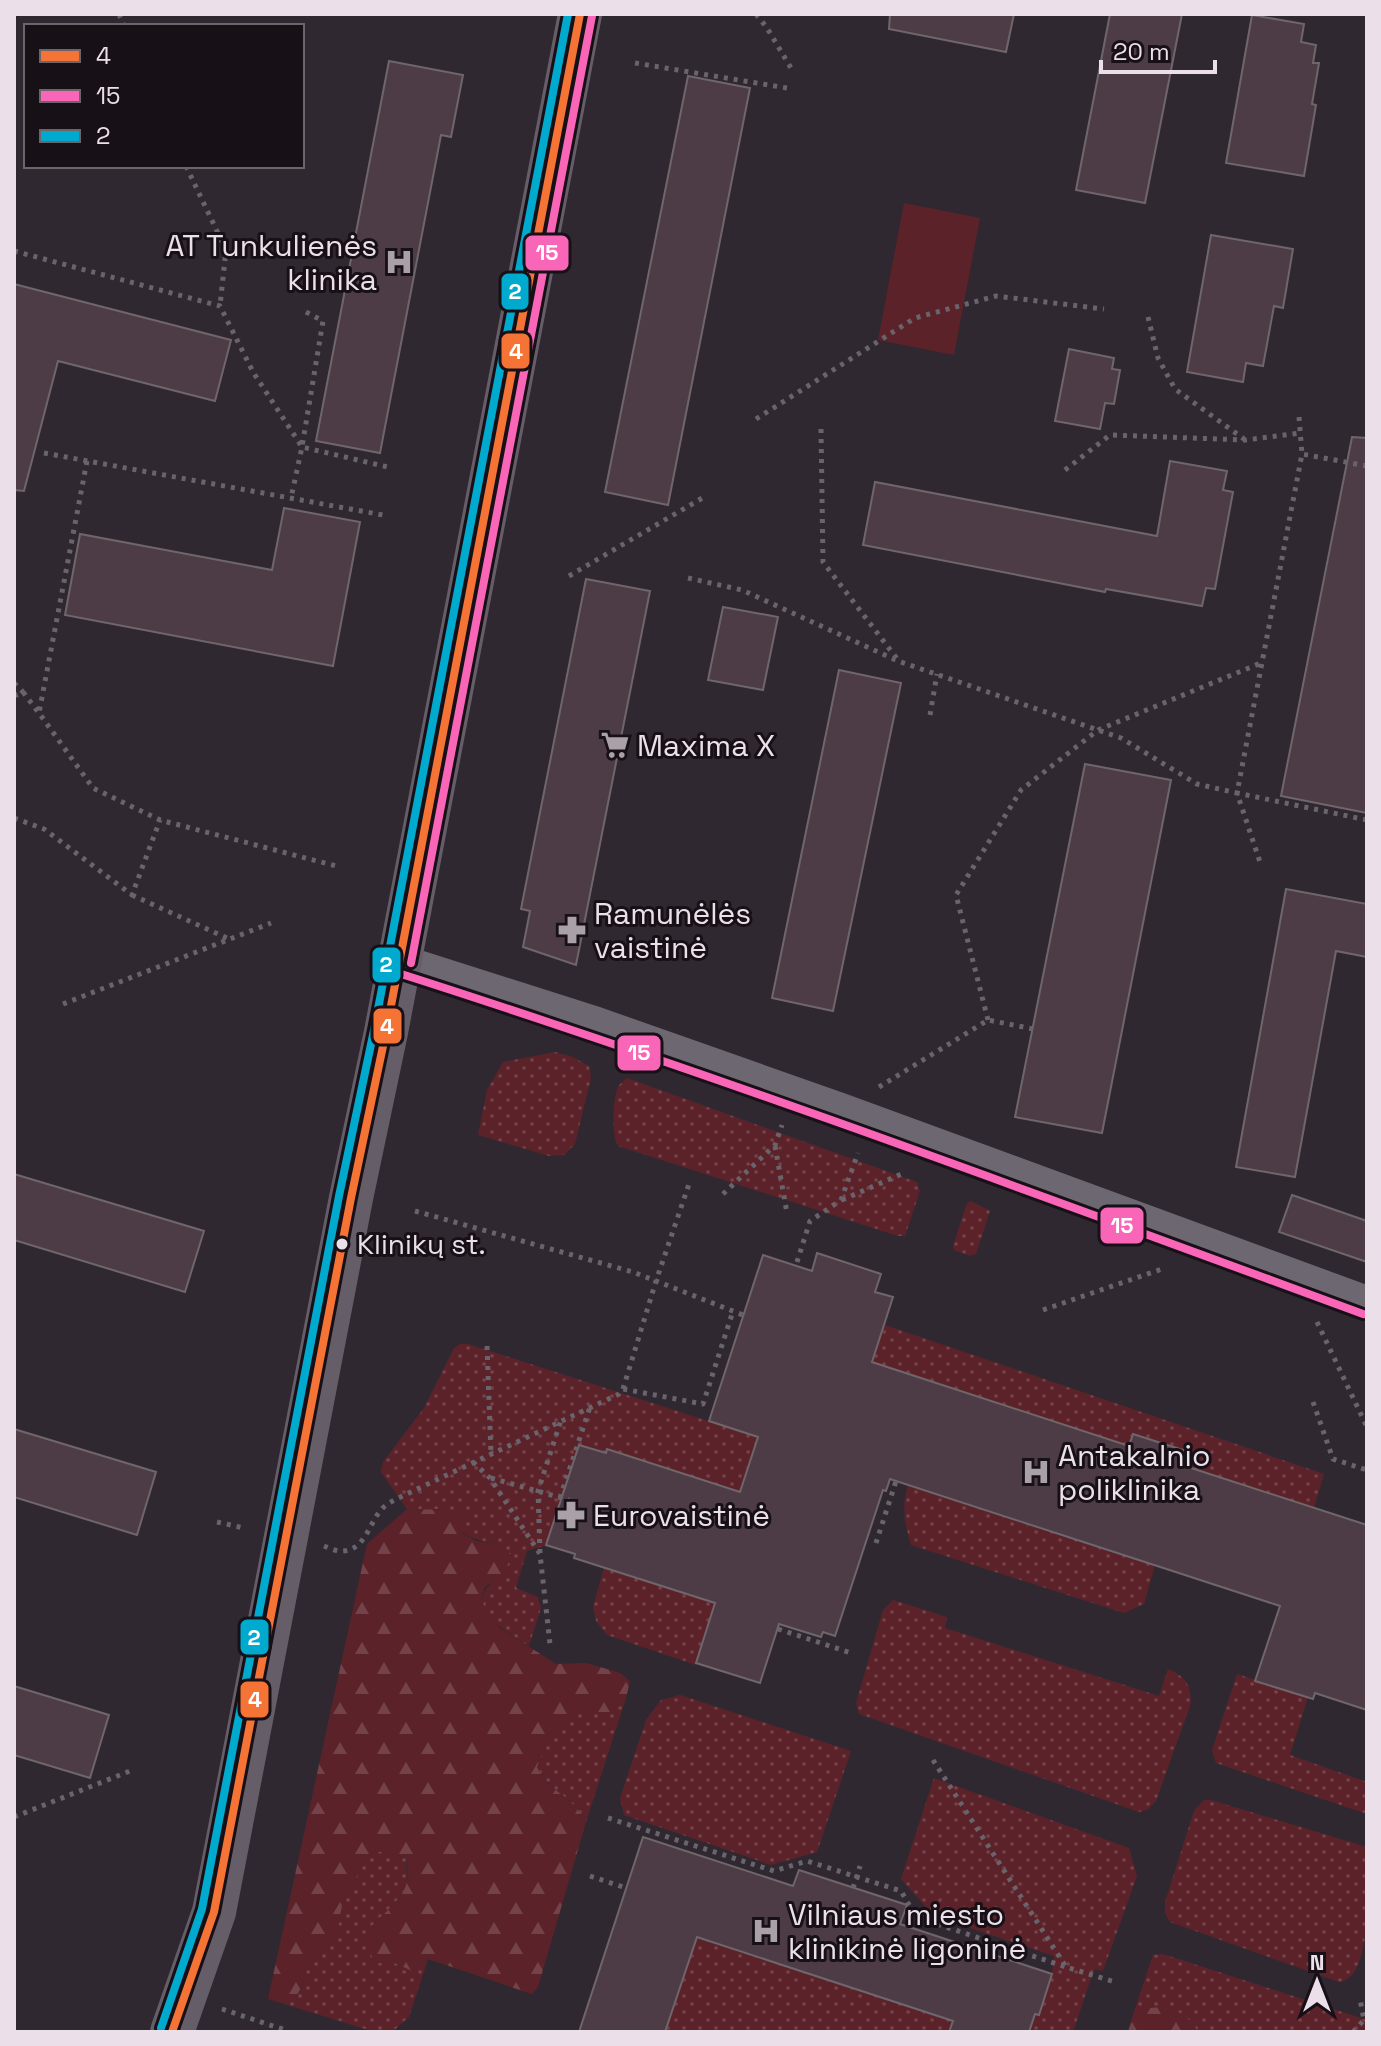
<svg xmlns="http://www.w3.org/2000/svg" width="1381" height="2046" font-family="'Space Grotesk',sans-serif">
<defs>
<pattern id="grass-dots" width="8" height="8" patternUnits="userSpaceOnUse" patternTransform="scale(2)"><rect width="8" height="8" fill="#5c222a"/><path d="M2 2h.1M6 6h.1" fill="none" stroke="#744249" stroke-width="1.8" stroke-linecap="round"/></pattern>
<pattern id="forest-firs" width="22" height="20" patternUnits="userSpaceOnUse" patternTransform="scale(2)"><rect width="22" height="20" fill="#5c222a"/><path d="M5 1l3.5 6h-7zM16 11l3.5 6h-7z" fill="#744249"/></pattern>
</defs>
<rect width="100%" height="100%" fill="#302830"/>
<!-- grass -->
<path fill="url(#grass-dots)" d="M555 1052 573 1057 589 1066 591 1078 575 1144 564 1155 549 1156 478 1135 487 1090 503 1062Z
M627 1078 917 1182 920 1191 905 1236H898L618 1146C611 1136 613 1098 618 1087 620 1083 624 1081 627 1078Z
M971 1201 990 1211 976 1254 970 1256 954 1250 953 1246 967 1203Z
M885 1325 1324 1474 1314 1508 1182 1465 1186 1451 1134 1434 1129 1446 919 1377 870 1370Z
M460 1344H468L758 1437 740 1492 608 1449 606 1453 579 1445 546 1545 527 1551 516 1588 538 1597 541 1608 529 1646C505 1631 457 1604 499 1578L502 1544C466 1540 463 1534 439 1509H407L381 1472 383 1462 424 1408 454 1348Z
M908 1485 1155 1565 1144 1604 1124 1613 911 1545C905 1524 901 1507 908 1485Z
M604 1567 715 1603 696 1665 607 1635 596 1621 593 1607Z
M893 1600 947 1617 945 1628 1159 1696 1168 1669C1186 1677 1190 1683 1191 1703L1156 1801 1147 1810 1139 1812 859 1714 856 1703 883 1610Z
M1237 1674 1308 1697 1290 1755 1367 1782V1814L1216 1763 1212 1750Z
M680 1695 851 1751 817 1852 771 1865 624 1815 620 1798 646 1720 661 1700Z
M626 1698 586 1822C575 1798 549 1791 537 1767L551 1731 576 1712H610Z
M934 1778 1129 1848 1137 1876 1103 1971 1094 1969 1073 2032H1029L1052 1974 1054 1956 934 1916 901 1879Z
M1204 1800H1211L1367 1847C1367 1874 1375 1979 1339 1982L1170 1922 1165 1913V1902L1194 1811Z
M372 1850 406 1857 407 1886 395 1903 372 1926 374 1962 395 1963 414 1972 428 1959 409 2017 392 2032H375L268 1999H293L300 1991 307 1969 336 1937 343 1900Z
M697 1937 953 2021 949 2032H665Z
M1163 1954 1367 2020V2032H1198L1191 2021 1132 2018 1153 1955Z"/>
<!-- forest -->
<path fill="url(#forest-firs)" d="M407 1509 462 1510 466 1520 462 1533 476 1541 502 1544 513 1556 499 1578 485 1587 482 1597 485 1611 500 1628 556 1664 587 1663 620 1673 630 1681 626 1698 610 1712H576L551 1731 537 1767C548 1791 575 1798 586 1822L538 1987 532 1994 428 1959 414 1972 395 1963H374C357 1916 389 1922 405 1888 409 1880 407 1866 406 1857L372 1850 343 1900 336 1937 307 1969 300 1990 294 1999H268L367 1544Z
M1170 2006 1191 2021 1198 2032H1128L1132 2018 1151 2008Z"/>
<!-- pitch -->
<path fill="#5c222a" d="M904 203 980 218 954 355 878 340Z"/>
<!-- building -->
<path fill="#4d3c46" stroke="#6f666b" stroke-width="2" d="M890 14H1014L1006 52 889 29Z
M1110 14H1182L1145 203 1076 190Z
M1252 15 1304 24 1301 42 1316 45 1313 63H1319L1312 104 1316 105 1304 176 1226 163Z
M389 61 463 75 451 137 441 135 380 453 316 441Z
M688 76 750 88 668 505 605 492Z
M1211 235 1293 249 1283 308 1274 306 1263 366 1246 363 1243 382 1187 372Z
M14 284 231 340 215 401 58 361 24 491 14 490Z
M1069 349 1114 358 1112 369 1120 370 1114 404 1105 403 1100 429 1055 421Z
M1352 437 1367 438V813L1281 796Z
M1170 461 1227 471 1223 490 1233 492 1215 589 1206 588 1202 606 1106 589 1105 592 863 545 875 482 1157 536Z
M284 508 360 522 333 666 65 615 80 534 272 570Z
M586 579 650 591 576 965 523 947 530 911 521 909Z
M723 607 778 617 763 690 708 680Z
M839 670 901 683 833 1011 772 998Z
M1085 764 1171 780 1102 1133 1015 1117Z
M1286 889 1367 904V957L1336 951 1295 1177 1236 1167Z
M14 1174 204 1231 185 1292 14 1240Z
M1292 1195 1367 1221V1262L1279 1232Z
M817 1253 881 1274 875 1292 893 1297 872 1362 1129 1446 1133 1434 1186 1451 1182 1465 1367 1525V1710L1315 1693 1313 1699 1255 1681 1280 1606 890 1479 886 1491 883 1490 835 1636 823 1632 821 1637 779 1624 760 1683 696 1663 715 1603 574 1558 575 1554 546 1545 579 1445 606 1453 607 1449 740 1492 758 1437 709 1421 763 1255 812 1271Z
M14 1429 156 1472 137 1535 14 1497Z
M14 1686 109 1715 90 1778 14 1755Z
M643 1837 793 1886 799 1870 907 1905 900 1924 1052 1974 1039 2015 1035 2014 1029 2032H949L953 2021 697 1937 665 2032H579Z"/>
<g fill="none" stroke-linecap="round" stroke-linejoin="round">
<!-- path -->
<path stroke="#69646c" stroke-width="5" stroke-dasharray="4 6" stroke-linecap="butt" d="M119 14 124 26
M756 14 767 28 791 68
M635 63 787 88
M186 166 226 250 220 306
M14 251 220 306 253 372 302 447 291 498
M306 312 323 321 302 447 392 468
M1148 317 1158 358 1175 389 1244 439
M1299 417 1302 454
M756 419 915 318 996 296 1104 309
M821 429 823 562 898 660
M44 453 383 515
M87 461 39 713 93 788 160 820 340 867
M1367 466 1302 454 1237 793 1367 820
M1065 470 1110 435 1246 440 1300 433
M569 576 704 497
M688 578 742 590 898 661 1121 738 1197 784 1237 793 1260 862
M14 683 23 692
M14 696 23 692 38 712
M930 715 937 674
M14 818 44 829 132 895 160 820
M132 895 229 939
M63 1004 271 923
M988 1020 956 895 1021 790 1098 730 1261 663
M879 1087 988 1020 1033 1029
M775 1146 787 1213
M723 1194 775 1145 782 1125
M842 1200 906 1172
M415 1211 633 1272 743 1315
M797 1262 810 1221 841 1200 858 1153
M1043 1310 1165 1268
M1317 1322 1367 1427
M487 1346 491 1454
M623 1389 656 1281 689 1184
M1313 1402 1333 1459 1367 1470
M473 1462 490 1478 540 1554 550 1644
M491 1478 569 1500
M560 1498 590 1407
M217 1522 244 1528
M876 1543 896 1481
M324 1546C329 1548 338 1552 343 1551 366 1549 369 1523 381 1510 385 1505 391 1502 396 1499L619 1394 623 1389 703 1404 733 1311
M540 1553 538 1491 561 1420
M778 1629 854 1654
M933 1760 1066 1967 1115 1982
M14 1817 130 1771
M608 1818 774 1871 807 1861 901 1891 916 1917 1066 1967
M590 1876 626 1888
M853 1888 860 1866
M222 2009 285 2030
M1353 2032 1364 2020 1360 1999"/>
<!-- street -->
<path stroke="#6c6771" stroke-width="34" d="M399 961 597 1024 841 1110 1367 1303"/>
<!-- primary -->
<path stroke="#655e69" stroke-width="44" d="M172 2032 214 1912 351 1198 386 1032 580 14"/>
<defs>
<path id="bus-1" d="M172 2032 214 1912 351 1198 386 1032 580 14"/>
<path id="bus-2" d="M411 963 592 16
M395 972C721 1076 1042 1196 1363 1314"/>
<path id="bus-3" d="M161 2028 202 1909 339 1196 374 1030 568 14"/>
</defs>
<!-- bus-1 casing -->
<use href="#bus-1" stroke="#171017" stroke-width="14"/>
<!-- bus-2 casing -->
<use href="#bus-2" stroke="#171017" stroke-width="14"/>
<!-- bus-3 casing -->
<use href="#bus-3" stroke="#171017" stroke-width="14"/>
<!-- bus-1 -->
<use href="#bus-1" stroke="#f57335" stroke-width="8"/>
<!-- bus-2 -->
<use href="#bus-2" stroke="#fa66b7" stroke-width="8"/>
<!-- bus-3 -->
<use href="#bus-3" stroke="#00a9ce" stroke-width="8"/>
</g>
<!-- icons -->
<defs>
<symbol id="hospital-bare" viewBox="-9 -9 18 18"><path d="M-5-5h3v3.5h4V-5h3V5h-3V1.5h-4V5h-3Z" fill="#aaa0a8" stroke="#171017" stroke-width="2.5" paint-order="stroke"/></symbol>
<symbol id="supermarket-bare" viewBox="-9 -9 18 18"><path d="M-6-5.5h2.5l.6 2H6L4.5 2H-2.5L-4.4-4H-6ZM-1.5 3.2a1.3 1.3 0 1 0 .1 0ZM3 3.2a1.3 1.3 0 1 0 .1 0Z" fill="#aaa0a8" stroke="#171017" stroke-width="2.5" paint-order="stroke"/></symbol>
<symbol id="pharmacy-bare" viewBox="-9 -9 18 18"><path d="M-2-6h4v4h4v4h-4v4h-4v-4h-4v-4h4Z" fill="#aaa0a8" stroke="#171017" stroke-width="2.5" paint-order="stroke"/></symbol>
</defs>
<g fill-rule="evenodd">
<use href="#hospital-bare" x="379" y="242" width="40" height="40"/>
<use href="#supermarket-bare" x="595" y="725" width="40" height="40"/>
<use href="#pharmacy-bare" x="552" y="910" width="40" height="40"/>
<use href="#hospital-bare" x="1016" y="1452" width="40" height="40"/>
<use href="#pharmacy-bare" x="551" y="1495" width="40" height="40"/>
<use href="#hospital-bare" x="746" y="1911" width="40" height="40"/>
</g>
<!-- markers -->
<circle fill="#ebe0e9" stroke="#171017" stroke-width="3" cx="342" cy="1244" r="7"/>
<g text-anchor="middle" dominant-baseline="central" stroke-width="6" stroke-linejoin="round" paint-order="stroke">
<!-- bus labels -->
<g font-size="28" fill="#ebe0e9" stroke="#171017" text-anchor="start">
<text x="357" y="1244">Klinikų st.</text>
</g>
<!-- poi labels -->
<g font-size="30" fill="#ebe0e9" stroke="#171017" text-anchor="start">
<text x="377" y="245" text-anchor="end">AT Tunkulienės<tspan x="377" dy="34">klinika</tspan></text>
<text x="637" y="745">Maxima X</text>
<text x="594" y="913">Ramunėlės<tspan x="594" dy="34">vaistinė</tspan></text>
<text x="1058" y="1455">Antakalnio<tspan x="1058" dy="34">poliklinika</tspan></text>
<text x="593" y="1515">Eurovaistinė</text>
<text x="788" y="1914">Vilniaus miesto<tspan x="788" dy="34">klinikinė ligoninė</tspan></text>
</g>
</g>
<g stroke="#171017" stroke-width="3">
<rect x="524" y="234" width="46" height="38" rx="8" fill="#fa66b7"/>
<rect x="500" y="272" width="30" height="39" rx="8" fill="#00a9ce"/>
<rect x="500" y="332" width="31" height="38" rx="8" fill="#f57335"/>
<rect x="371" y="946" width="31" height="38" rx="8" fill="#00a9ce"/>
<rect x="372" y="1007" width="31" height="38" rx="8" fill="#f57335"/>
<rect x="616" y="1034" width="46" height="38" rx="8" fill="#fa66b7"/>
<rect x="1099" y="1206" width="46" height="39" rx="8" fill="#fa66b7"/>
<rect x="239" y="1618" width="31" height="38" rx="8" fill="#00a9ce"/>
<rect x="239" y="1680" width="31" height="39" rx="8" fill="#f57335"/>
</g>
<g font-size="22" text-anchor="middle" font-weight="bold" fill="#fff">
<text x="547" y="260">15</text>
<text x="515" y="299">2</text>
<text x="516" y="359">4</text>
<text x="386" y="972">2</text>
<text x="387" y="1034">4</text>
<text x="639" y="1060">15</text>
<text x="1122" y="1233">15</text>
<text x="254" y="1645">2</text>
<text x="255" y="1707">4</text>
</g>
<!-- border -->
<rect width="1381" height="2046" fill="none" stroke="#ebe0e9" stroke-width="32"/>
<!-- legend -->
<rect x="24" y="24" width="280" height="144" fill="#171017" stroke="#6c636b" stroke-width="2"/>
<rect x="40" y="50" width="40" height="12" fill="#f57335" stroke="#6c636b" stroke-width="2"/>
<text x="96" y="64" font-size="24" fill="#ebe0e9">4</text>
<rect x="40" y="90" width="40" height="12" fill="#fa66b7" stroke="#6c636b" stroke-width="2"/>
<text x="96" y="104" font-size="24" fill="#ebe0e9">15</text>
<rect x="40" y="130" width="40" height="12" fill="#00a9ce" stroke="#6c636b" stroke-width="2"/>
<text x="96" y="144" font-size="24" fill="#ebe0e9">2</text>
<!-- north arrow -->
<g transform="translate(1317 1982)" stroke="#171017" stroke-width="6" paint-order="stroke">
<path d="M0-6L14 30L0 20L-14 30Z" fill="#ebe0e9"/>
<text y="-12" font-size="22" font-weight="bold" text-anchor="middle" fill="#ebe0e9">N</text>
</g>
<!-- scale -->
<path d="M1101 60v12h114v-12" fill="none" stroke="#ebe0e9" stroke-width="4"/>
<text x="1113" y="60" font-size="24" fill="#ebe0e9" stroke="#171017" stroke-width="6" paint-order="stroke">20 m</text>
</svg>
